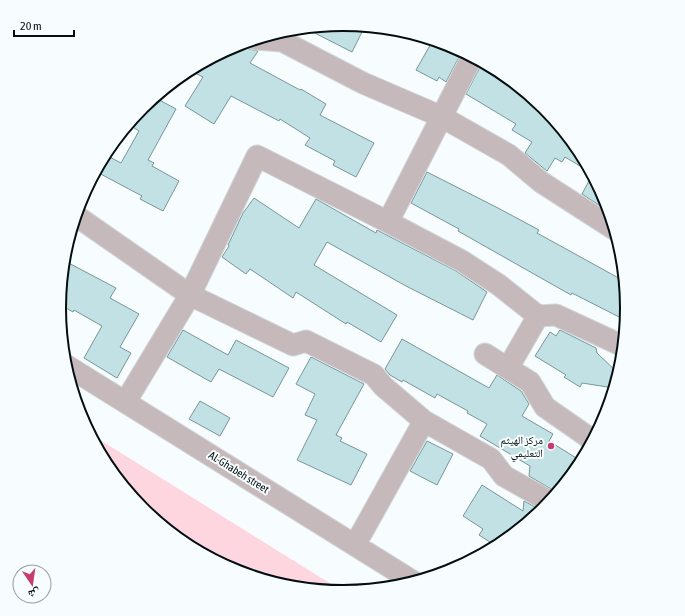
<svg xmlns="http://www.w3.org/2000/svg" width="685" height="616" font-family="'Asap Condensed','Noto Naskh Arabic',sans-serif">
<rect width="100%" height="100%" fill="#f7fdfe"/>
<!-- green -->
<path fill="#fed6e0" d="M89 433 344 592 287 586 234 570 185 544 142 509 106 466Z"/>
<!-- building -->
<path fill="#c1e1e5" stroke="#78969a" d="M343 24 365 26 352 52 305 28Z
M432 42 459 57 446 82 439 77 437 81 416 70Z
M244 43 249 49 258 51 250 63 300 90 301 89 326 104 320 115 374 143 356 177 333 165 335 161 305 145 310 138 280 119 279 121 231 96 214 124 185 106 203 77 189 70 234 46Z
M482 63 511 81 543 107 579 150 590 172 565 157 562 162 555 158 547 171 525 153 532 142 512 130 516 124 466 94Z
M154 97 176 109 148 160 154 163 152 166 179 181 163 211 140 199 142 196 95 171 104 154 121 163 139 131 128 124 142 107Z
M427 172 498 208 539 230 537 233 624 281 626 308 625 320 572 293 571 295 458 231 459 229 411 203Z
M592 175 605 200 608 211 582 194Z
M254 198 299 228 316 199 376 233 377 230 456 271 487 292 473 320 406 286 327 242 314 265 397 315 381 342 347 322 346 324 296 292 293 298 250 269 246 274 222 257 229 246 228 245 243 213Z
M63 260 116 288 110 298 139 314 120 347 131 353 117 378 84 358 102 326 74 310 73 312 59 304Z
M183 330 228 355 236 340 289 368 273 397 219 369 211 382 167 357Z
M560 330 596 348 597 353 618 373 614 388 582 383 580 387 564 377 566 375 535 356 550 332 556 336Z
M402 339 489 388 497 375 521 391 529 404 522 416 553 434 549 441 581 461 556 494 551 489 529 476 530 466 480 436 487 424 467 413 468 411 437 394 435 398 403 380 402 382 390 375 385 369Z
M311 357 364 384 336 435 342 438 340 441 367 454 351 485 297 460 317 420 305 415 315 394 296 384Z
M200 401 230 418 220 436 189 419Z
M427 441 453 454 437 485 410 471Z
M482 485 523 511 524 501 537 508 540 512 496 546 479 535 483 529 463 516Z"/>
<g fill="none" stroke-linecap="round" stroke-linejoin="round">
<defs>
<path id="minor" d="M255 39 282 41 363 83 442 117 509 155 541 182 614 229
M75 215 190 295 293 345 306 341 374 375 383 386 424 421 491 459 504 476 545 499 548 503
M388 222 462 261 499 285 538 316 556 315 623 346
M485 354 530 382 545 407 591 439V442
M64 364 414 582
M508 368 538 316
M126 401 190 295 257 156 388 222 472 57
M355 545 424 421"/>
</defs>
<!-- minor casing -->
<use href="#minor" stroke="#d0d7d8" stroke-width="23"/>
<!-- minor -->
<use href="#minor" stroke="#c6b9bc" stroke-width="21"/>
</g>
<!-- markers -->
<circle fill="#c73b70" stroke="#f7fdfe" stroke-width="1.5" cx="551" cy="446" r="4"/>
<g text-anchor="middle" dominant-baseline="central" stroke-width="4" stroke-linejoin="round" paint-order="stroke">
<!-- poi labels -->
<g font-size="11" fill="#040e10" stroke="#f7fdfe" text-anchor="end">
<text x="543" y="440">مركز الهيثم<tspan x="543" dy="13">التعليمي</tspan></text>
</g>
<!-- street labels -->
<g font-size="11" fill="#040e10" stroke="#f7fdfe">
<text transform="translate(239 472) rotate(32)">AL-Ghabeh street</text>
</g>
</g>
<!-- crop -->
<path d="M0 0H685V616H0ZM66 308a277 277 0 1 1 554 0a277 277 0 1 1-554 0Z" fill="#f7fdfe" fill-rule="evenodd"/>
<path fill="none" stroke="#040e10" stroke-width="2" d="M66 308a277 277 0 1 1 554 0a277 277 0 1 1-554 0Z"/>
<!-- north arrow -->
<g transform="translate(32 584) rotate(167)"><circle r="19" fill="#f7fdfe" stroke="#969d9f"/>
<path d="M0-3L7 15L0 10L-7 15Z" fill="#c73b70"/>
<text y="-6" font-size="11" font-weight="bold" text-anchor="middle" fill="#040e10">ش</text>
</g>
<!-- scale -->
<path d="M14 30v6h60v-6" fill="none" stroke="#040e10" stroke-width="2"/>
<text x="20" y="30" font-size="12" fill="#040e10" stroke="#f7fdfe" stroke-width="3" paint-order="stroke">20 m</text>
</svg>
